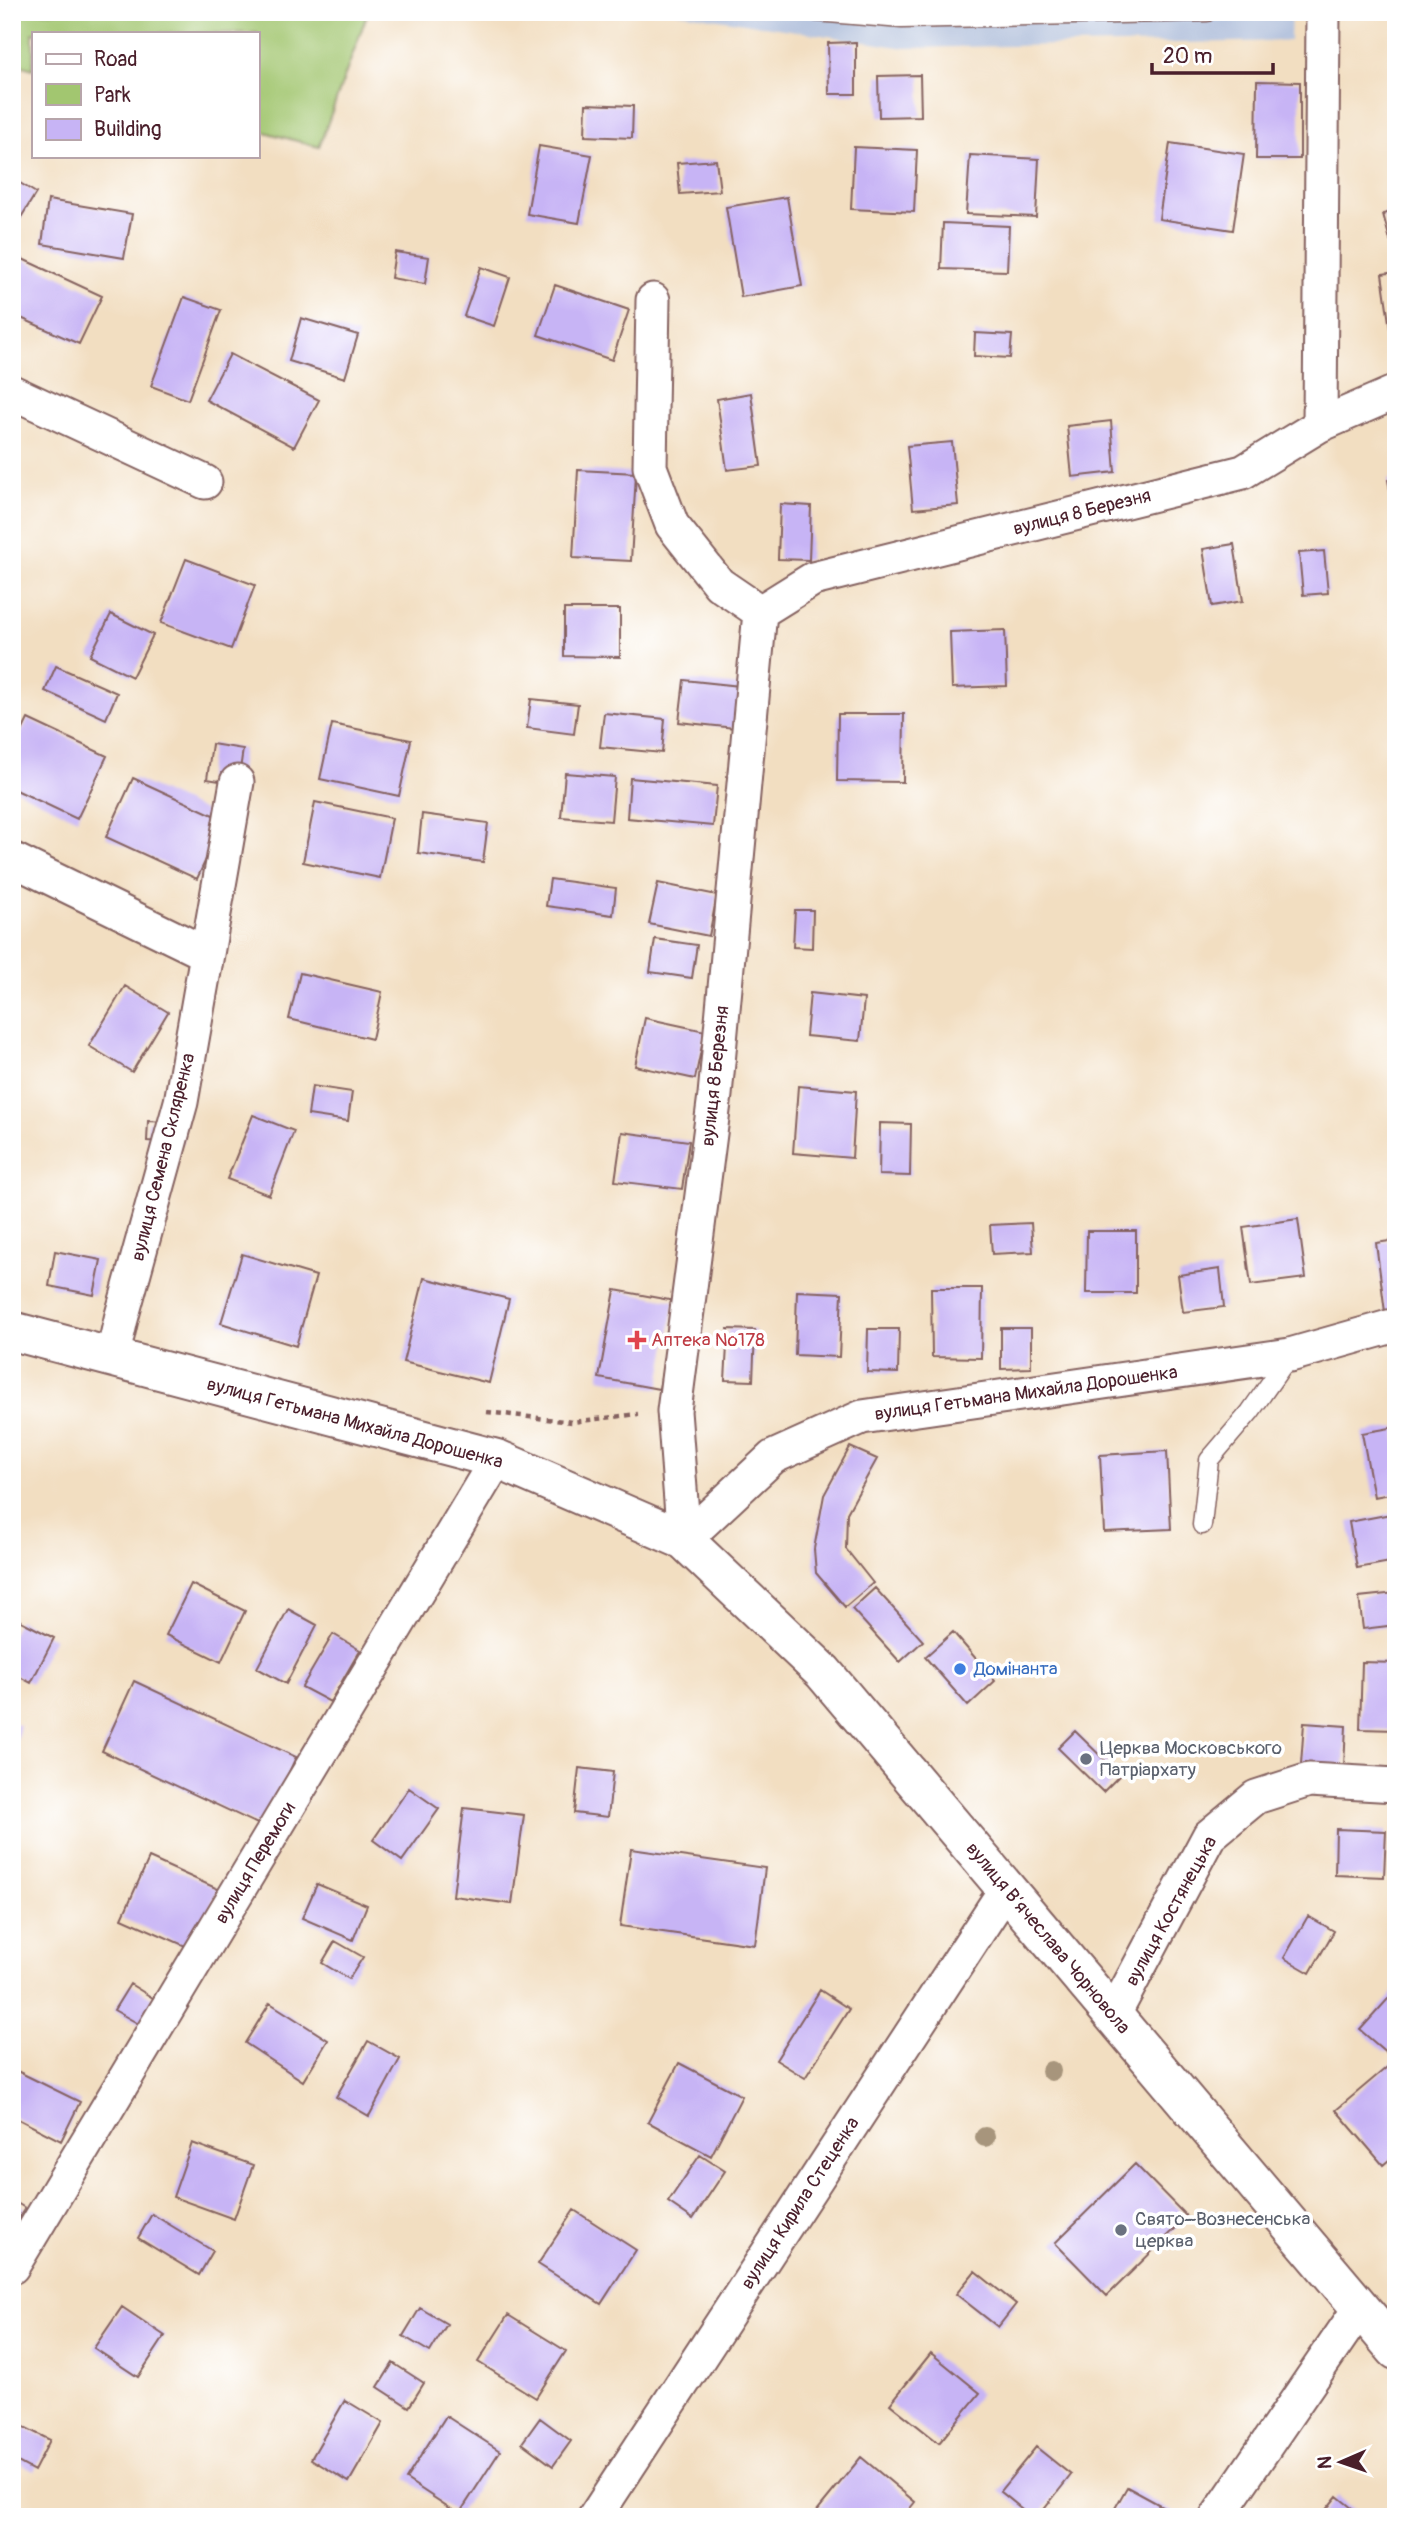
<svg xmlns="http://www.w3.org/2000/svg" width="1408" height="2529" font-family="Pangolin,sans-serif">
<rect width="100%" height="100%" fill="#fff"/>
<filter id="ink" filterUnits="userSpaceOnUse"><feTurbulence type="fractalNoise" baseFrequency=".0143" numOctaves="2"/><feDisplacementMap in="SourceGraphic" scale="14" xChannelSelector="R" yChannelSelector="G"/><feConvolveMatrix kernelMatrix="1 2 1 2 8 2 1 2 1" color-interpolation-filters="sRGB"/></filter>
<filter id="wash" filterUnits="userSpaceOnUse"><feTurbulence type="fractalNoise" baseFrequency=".00686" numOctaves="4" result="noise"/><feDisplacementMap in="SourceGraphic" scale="28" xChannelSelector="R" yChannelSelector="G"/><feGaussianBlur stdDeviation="1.57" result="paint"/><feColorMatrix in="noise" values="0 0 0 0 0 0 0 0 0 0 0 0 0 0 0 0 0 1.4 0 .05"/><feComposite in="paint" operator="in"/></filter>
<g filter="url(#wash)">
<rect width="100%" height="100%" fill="#f2dec1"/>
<!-- industrial -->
<path fill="#b7c5de" d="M673 12H1291L1290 41 905 48Z"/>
<!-- green -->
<path fill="#a2c670" stroke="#76724e" stroke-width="2" d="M12 12H368L319 147 257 130V33H33V69L12 63Z"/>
<g id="blocks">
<!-- building -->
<path fill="#c7b4f5" d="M856 42V94H829L828 43Z
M920 75 921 116 879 117 878 76Z
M1257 81 1300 82V159H1256Z
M586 104 633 106 632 138 585 136Z
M1170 143 1244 154 1233 230 1159 219Z
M539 146 592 155 579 223 527 214Z
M854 147 917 150 914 212 851 209Z
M970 155 1039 159 1036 217 966 214Z
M716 160 720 191 680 194 677 163Z
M12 178 36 193 12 232Z
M787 197 802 286 741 297 726 207Z
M48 200 132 214 124 258 42 244Z
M1396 211V239L1390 240 1383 214Z
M943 223 1009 226 1007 271 941 269Z
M395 252 429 257 425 284 391 278Z
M16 256 102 296 79 344 12 314V264Z
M481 267 510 277 494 326 464 316Z
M1396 272V342L1392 343 1382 274Z
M555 285 629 310 612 360 538 335Z
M184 297 221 310 188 400 151 386Z
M301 318 358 335 345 378 289 361Z
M975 333 1012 335 1010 358 974 356Z
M230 354 319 400 294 447 206 400Z
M751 393 761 466 727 470 717 399Z
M1111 421 1115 472 1072 477 1067 426Z
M952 442 958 505 913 509 907 446Z
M578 470 636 473 631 561 573 558Z
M1396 478V511H1394L1388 480Z
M780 504 811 506 809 560 778 559Z
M1234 544 1243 601 1212 606 1203 549Z
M1324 551 1328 593 1303 595 1299 553Z
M186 559 255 585 231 649 161 623Z
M564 609H620V657L564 656Z
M111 614 153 635 132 677 90 656Z
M1005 630 1007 686 952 688 950 632Z
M56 666 117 693 106 719 45 691Z
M684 680 749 687 744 729 679 722Z
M531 699 578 704 574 734 527 728Z
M604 713 665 719 662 753 600 747Z
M838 714H904L903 782 837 781Z
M28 719 107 756 77 819 12 788V752Z
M332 724 411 740 399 796 320 779Z
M212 744 243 749 238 784 207 779Z
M565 773 615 777 611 821 561 817Z
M133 778 224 820 197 879 106 837Z
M630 778 717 786 713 826 627 818Z
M315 802 392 818 380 878 303 862Z
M422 814 488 823 483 862 418 853Z
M550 879 616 888 613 915 546 906Z
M658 883 717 895 709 936 649 924Z
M795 910H813L812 948 793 947Z
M12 936 19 938 13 956H12Z
M655 939 697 945 692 978 650 972Z
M300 973 382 992 372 1039 289 1019Z
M125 986 168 1012 132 1072 89 1046Z
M810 993 864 999 860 1041 806 1036Z
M645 1018 705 1031 695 1079 635 1066Z
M312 1086 352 1092 348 1121 308 1115Z
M798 1086 856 1091 852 1158 793 1153Z
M253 1115 294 1131 269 1195 227 1179Z
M148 1121 184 1123 182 1143 147 1141Z
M880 1123 911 1124 910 1176 879 1175Z
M622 1132 689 1141 682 1189 615 1181Z
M1298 1219 1306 1278 1251 1285 1243 1227Z
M1031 1223 1033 1252 992 1254 990 1225Z
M1087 1231H1136V1293H1086Z
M1396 1240V1310L1385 1312 1376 1243Z
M55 1251 101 1260 94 1295 49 1286Z
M242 1254 316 1276 296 1346 221 1323Z
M1220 1269 1224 1307 1183 1312 1178 1275Z
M424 1278 509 1299 489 1383 403 1362Z
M931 1288H982L981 1358 932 1357Z
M615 1290 675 1301 659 1389 599 1378Z
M797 1291 842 1293 839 1357 795 1355Z
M1001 1328H1031V1368L1001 1369Z
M728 1329 755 1330 753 1381 725 1380Z
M868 1329H899L898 1373 867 1372Z
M1396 1427V1493L1374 1497 1362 1433Z
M850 1447 877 1459 847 1513 846 1549 873 1583 845 1607 816 1573 814 1549 824 1495Z
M1167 1451 1171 1529 1104 1532 1100 1455Z
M1396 1513V1561L1357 1568 1349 1522Z
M191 1584 245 1611 221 1662 166 1635Z
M875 1588 923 1641 900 1662 852 1609Z
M1396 1593V1625L1363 1629 1359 1597Z
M288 1609 317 1625 286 1684 257 1668Z
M19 1620 54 1638 31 1683 12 1673V1634Z
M953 1632 995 1681 968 1706 925 1657Z
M333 1634 360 1650 330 1702 302 1687Z
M1362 1662 1396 1663V1730L1360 1729Z
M134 1681 296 1757 264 1827 102 1751Z
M12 1723 20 1725 13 1756H12Z
M1304 1723 1346 1726 1344 1766 1301 1764Z
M1075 1731 1120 1775 1103 1792 1058 1748Z
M579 1768 613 1772 608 1817 574 1813Z
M409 1788 439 1809 402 1861 373 1840Z
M464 1808 524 1815 512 1904 453 1896Z
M1336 1829 1386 1831 1384 1877 1335 1875Z
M631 1849 765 1868 755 1945 620 1926Z
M149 1858 218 1889 192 1949 122 1918Z
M317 1884 367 1905 353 1940 302 1918Z
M1308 1916 1334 1931 1310 1973 1284 1958Z
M335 1941 363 1957 349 1979 322 1963Z
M130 1984 161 2003 146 2028 114 2010Z
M820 1990 849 2009 805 2078 776 2060Z
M1396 1990V2043L1387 2053 1360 2030Z
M270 2003 328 2040 303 2081 245 2043Z
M368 2041 400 2059 369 2116 336 2097Z
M1393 2062 1396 2065V2154L1383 2165 1336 2110Z
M679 2063 742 2096 711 2156 648 2122Z
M17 2071 80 2102 61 2141 12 2116V2081Z
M192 2143 253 2165 234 2219 173 2197Z
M700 2155 725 2171 693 2219 668 2202Z
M1135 2164 1187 2217 1107 2296 1055 2243Z
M12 2200 25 2208 12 2229Z
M574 2210 636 2250 601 2304 538 2264Z
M152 2214 213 2251 199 2275 138 2238Z
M975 2271 1016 2304 998 2327 956 2294Z
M122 2307 165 2336 138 2377 94 2348Z
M420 2308 447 2324 430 2352 403 2336Z
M508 2315 566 2351 536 2398 478 2362Z
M931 2353 980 2393 939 2443 890 2404Z
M393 2363 424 2383 409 2407 378 2387Z
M345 2400 383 2423 349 2482 311 2459Z
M446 2416 500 2451 459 2514 406 2479Z
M540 2418 571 2441 553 2466 522 2443Z
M12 2421 50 2440 34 2471 12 2459Z
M1036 2447 1071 2475 1038 2517H1032L1000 2491Z
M861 2457 915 2502 903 2517H812Z
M1127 2487 1182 2517H1110Z
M1337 2496 1363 2517H1320Z"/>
</g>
</g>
<g filter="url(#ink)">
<use href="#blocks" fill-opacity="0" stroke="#856260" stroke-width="2"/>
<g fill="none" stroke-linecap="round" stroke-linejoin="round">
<defs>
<path id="service" d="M816 12 902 19 1207 12
M1202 1525 1209 1460 1250 1412 1290 1355"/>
<path id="minor" d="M653 300 650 467 672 525 719 584 760 612
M12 392 205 482
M1320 425 1323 12
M12 859 207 954 181 1102 121 1319 112 1359
M207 954 237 782
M684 1540 674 1411 715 1095 760 612 813 579 1243 472 1320 425 1396 392
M684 1540 773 1457 862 1417 1290 1355 1396 1325
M1113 2016 1209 1836 1256 1797 1309 1780 1396 1785
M12 2267 497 1459
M595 2517 1006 1889
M1217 2517 1360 2308"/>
<path id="tertiary" d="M12 1331 497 1459 684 1540 823 1672 1396 2350"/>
</defs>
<!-- service casing -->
<use href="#service" stroke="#856260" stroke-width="21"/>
<!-- minor casing -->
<use href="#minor" stroke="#856260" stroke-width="37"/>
<!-- tertiary casing -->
<use href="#tertiary" stroke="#856260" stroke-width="42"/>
<!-- path -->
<path stroke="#856260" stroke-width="4.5" stroke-dasharray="5 5" stroke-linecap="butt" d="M487 1412 572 1422 638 1414"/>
<!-- service -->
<use href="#service" stroke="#fff" stroke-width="18"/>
<!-- minor -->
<use href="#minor" stroke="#fff" stroke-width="33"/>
<!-- tertiary -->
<use href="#tertiary" stroke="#fff" stroke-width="38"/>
</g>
<!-- trees -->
<g fill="#a7957c">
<circle cx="1051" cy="2071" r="10"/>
<circle cx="985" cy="2137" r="10"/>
</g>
</g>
<!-- markers -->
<path fill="#e0444e" stroke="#fff" stroke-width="2.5" d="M633.5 1329.5h7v7h7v7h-7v7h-7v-7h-7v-7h7z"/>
<circle fill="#3f7fe0" stroke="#fff" stroke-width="2.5" cx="960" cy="1669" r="7"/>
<g fill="#6b7280" stroke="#fff" stroke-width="2.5">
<circle cx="1086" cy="1759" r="7"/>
<circle cx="1121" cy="2230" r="7"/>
</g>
<g text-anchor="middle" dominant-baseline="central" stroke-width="7" stroke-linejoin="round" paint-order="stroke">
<!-- street labels -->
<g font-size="19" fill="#4a1f2b" stroke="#fff">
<text transform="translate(1082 512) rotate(-14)">вулиця 8 Березня</text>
<text transform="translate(715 1076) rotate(-84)">вулиця 8 Березня</text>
<text transform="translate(163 1157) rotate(-76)">вулиця Семена Скляренка</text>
<text transform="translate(1026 1393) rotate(-8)">вулиця Гетьмана Михайла Дорошенка</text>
<text transform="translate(355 1423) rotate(15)">вулиця Гетьмана Михайла Дорошенка</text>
<text transform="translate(255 1863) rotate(-59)">вулиця Перемоги</text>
<text transform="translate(1171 1911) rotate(-61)">вулиця Костянецька</text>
<text transform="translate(1048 1938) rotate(50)">вулиця Вʼячеслава Чорновола</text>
<text transform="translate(800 2203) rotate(-57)">вулиця Кирила Стеценка</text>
</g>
<!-- health labels -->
<g font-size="19" fill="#be3a42" stroke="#fff" text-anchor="start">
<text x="651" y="1340">Аптека №178</text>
</g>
<!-- shop labels -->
<g font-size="19" fill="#366cbe" stroke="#fff" text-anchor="start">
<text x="974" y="1669">Домінанта</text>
</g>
<!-- worship labels -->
<g font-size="19" fill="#5b616d" stroke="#fff" text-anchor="start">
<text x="1100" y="1748">Церква Московського<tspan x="1100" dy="22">Патріархату</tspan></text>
<text x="1135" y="2219">Свято–Вознесенська<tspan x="1135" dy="22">церква</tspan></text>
</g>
</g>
<!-- margin -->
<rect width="1408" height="2529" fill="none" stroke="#fff" stroke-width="42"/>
<!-- legend -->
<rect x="32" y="32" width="228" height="126" fill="#ffffff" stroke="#b7a5aa" stroke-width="2"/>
<rect x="46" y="54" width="35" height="10" fill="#ffffff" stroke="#b7a5aa" stroke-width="2"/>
<text x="94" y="66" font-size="21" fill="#4a1f2b">Road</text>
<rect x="46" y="84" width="35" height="21" fill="#a2c670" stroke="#b7a5aa" stroke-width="2"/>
<text x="94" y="102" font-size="21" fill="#4a1f2b">Park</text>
<rect x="46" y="119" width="35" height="21" fill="#c7b4f5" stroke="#b7a5aa" stroke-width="2"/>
<text x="94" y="136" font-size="21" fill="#4a1f2b">Building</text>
<!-- north arrow -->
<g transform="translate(1341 2462) rotate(268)" stroke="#ffffff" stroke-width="5" paint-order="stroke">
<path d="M0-5L12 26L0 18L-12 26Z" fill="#4a1f2b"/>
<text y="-10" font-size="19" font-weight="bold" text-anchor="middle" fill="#4a1f2b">N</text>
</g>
<!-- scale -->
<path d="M1152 63v10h121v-10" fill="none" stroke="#4a1f2b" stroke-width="3.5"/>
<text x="1163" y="63" font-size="21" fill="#4a1f2b" stroke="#ffffff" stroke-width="5" paint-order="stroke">20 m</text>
</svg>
